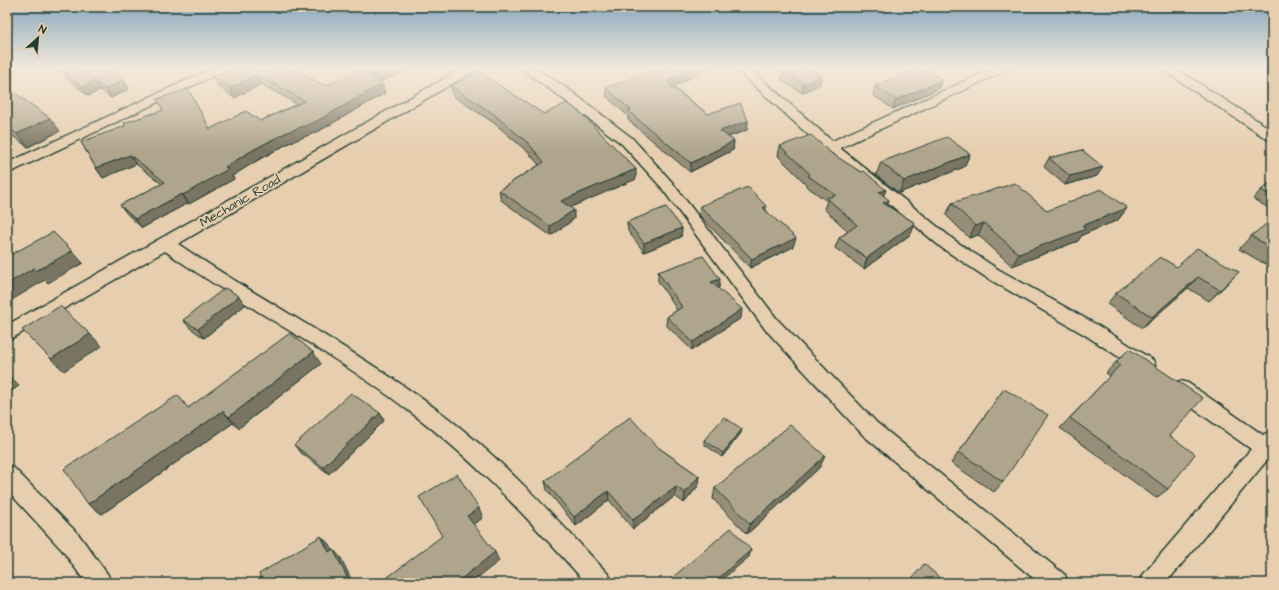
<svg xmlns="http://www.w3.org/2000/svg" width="1279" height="590" font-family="'Architects Daughter',sans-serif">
<rect width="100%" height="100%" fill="#e6ceae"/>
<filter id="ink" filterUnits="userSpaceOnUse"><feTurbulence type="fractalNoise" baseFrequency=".025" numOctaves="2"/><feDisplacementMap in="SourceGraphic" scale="8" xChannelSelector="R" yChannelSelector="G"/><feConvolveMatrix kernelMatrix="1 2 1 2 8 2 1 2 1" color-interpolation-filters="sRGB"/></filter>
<g filter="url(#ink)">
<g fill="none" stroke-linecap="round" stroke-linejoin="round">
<defs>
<path id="street" d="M213 68H230L7 174V163Z
M463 68H479L178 244C259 299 346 344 425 401 495 450 551 513 609 575L612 583H586C531 522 478 463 413 414 335 353 246 308 165 251L7 341V325Z
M520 68H535L568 89 632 138 671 181 777 319 877 423 1065 575 1068 583H1039L863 435 765 329 661 187 622 144 558 95Z
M735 68H749L832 141 994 68H1011L840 148 954 240 996 268 1097 325 1153 360 1155 365 1153 370 1146 373 1139 370 1085 335 984 276 942 248 825 150Z
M1160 68H1175L1272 130V140L1267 139Z
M1181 381 1188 383 1263 435 1272 430V454L1166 583H1140L1143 575 1251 449 1174 395 1172 389 1174 383Z
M7 465 14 468 79 535 108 575 111 583H86L63 551 7 490Z"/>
</defs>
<!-- street casing -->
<use href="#street" stroke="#1f3d34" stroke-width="3"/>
<!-- street -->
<use href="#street" fill="#e6ceae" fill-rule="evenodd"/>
</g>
<!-- wall -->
<path fill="#968e78" stroke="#1f3d34" d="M58 68H107L124 80 129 89 111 98 101 90 88 96 67 78Z
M360 68H400L402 73 379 82 385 93 319 131 289 143 258 160 232 176 234 179 189 204 188 203 142 228 128 215 120 205 162 184 136 164 103 178 96 168 81 142 210 129 260 121 297 104 261 84 234 98 218 86 213 77 297 71 325 86 361 69Z
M648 68H708L673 87 708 114 748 121 747 130 728 137 734 141 733 150 690 172 628 120V116L607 97 606 88 652 71Z
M783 71 820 84 802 93 781 80Z
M942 80 938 89 893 109 873 95 875 86Z
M451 86 636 179 570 207 574 219 551 236 501 200 499 190 539 165 529 153 494 123 453 96Z
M7 93 60 131 28 147 7 132Z
M1272 116V120L1269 119Z
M780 146 831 153 884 196 887 205 915 223 911 234 864 269 835 248 839 238 848 231 824 209 827 201 806 186V184L778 156Z
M970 154 964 167 899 193 876 175 881 162Z
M1049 158 1097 176 1065 185 1044 167Z
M1272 181V210L1253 199 1261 190Z
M952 203 1047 211 1127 208 1118 220 1082 235 1078 241 1012 266 978 235 969 238 946 215Z
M700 206H766V210L793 247 750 268 699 215Z
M627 222 682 228 681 237 644 252 628 231Z
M1272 222V268L1239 249 1251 236Z
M1177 267 1239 272 1209 301 1188 288 1142 328 1107 304 1116 293Z
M658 272 719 288H718L741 318 692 350 666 325 667 317 677 310 658 281Z
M245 305 204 338 190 328 183 320Z
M1129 349 1170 436 1168 489 1156 498 1060 428 1110 376 1106 373 1116 362Z
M321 364 239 428 233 423 102 514 88 504 189 407Z
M1004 389 1003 482 994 492 951 463Z
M380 413 384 421 329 474 300 452 294 445Z
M741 433 722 457 704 444V440Z
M659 448 699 476 698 486 684 503 675 496 633 529 609 500 576 526 547 490 545 481Z
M820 467 747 534 713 499 715 488Z"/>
<!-- shaded-wall -->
<path fill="#7a7462" stroke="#1f3d34" d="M287 68H301L289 74Z
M388 68H400L402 73 375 83 372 75Z
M692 68H708L672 88 668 81Z
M257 75 261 84 234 98 230 88Z
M822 75 820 84 802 93 804 84Z
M124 80 129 89 111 98 105 89Z
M942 80 938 89 893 109 896 100Z
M95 81 101 90 88 96 82 87Z
M382 84 385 93 319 131 289 143 258 160 232 176 234 179 189 204 183 195 225 167 253 150Z
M50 118 60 131 28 147 17 134Z
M748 121 747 130 719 140 720 131Z
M734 141 733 150 690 172 691 163Z
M970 154 964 167 899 193 904 181Z
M130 155 136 164 103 178 96 168Z
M1103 167 1097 176 1065 185 1070 176Z
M636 169V179L562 211 561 201Z
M886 190 882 200 879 192Z
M182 194 188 203 142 228 135 219Z
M889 200 885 211 883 203Z
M1127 208 1118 220 1082 235 1078 241 1012 266 1019 254 1082 226Z
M574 210V219L551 236 550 226Z
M915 223 911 234 864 269 867 258Z
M984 223 978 235 969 238 975 226Z
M682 228 681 237 644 252V243Z
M796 238 793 247 750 268 752 259Z
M72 251 83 263 48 283 45 280 7 303V284L34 268Z
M1239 272 1228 283 1209 301 1220 290Z
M1198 277 1188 288 1142 328 1152 317Z
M720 279 719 288 710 291 711 282Z
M239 296 245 305 204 338 198 329Z
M742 309 741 318 692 350 693 342Z
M90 334 102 346 64 371 51 359Z
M313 352 321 364 239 428 229 417Z
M7 373 19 386 7 394Z
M223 411 233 423 102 514 88 504Z
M380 413 384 421 329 474 323 467Z
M742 429 741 433 722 457 723 453Z
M825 456 820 467 747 534 750 524Z
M699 476 698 486 684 503 685 493Z
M676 487 675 496 633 529V520Z
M608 491 609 500 576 526 574 517Z
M479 508 483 518 472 525 467 516Z
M321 536 330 545 337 561 329 552Z
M333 549 341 558 353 583H350Z
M751 550 749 557 718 583H713Z
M495 552 499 561 471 583H456Z"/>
<!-- building -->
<path fill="#afa58c" stroke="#1f3d34" d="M59 68H107L124 80 105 89 95 81 82 87Z
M233 68H292L325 86 361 69 382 84 315 122 285 133 253 150 225 167 228 169 183 195 182 194 135 219 120 205 165 182 130 155 96 168 81 142 125 126 124 123 163 110 157 99 188 89 210 129 246 111 260 121 305 101 257 75 230 88 213 77Z
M366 68H388L372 75Z
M658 68H692L668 81 672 85 670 86 708 114 740 103 748 121 720 131 734 141 691 163 628 111 631 110 606 88Z
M788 68H811L822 75 804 84 783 71Z
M916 68H923L942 80 896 100 875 86Z
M479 72 544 114 567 103 581 113 636 169 561 201 574 210 550 226 499 190 544 162 528 143 492 113 451 86Z
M12 91 50 118 17 134 7 127V93Z
M811 135 831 153 861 172 864 171 886 190 879 192 889 200 883 203 915 223 867 258 839 238 857 225 827 198 836 195 808 176 810 174 780 146Z
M947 137 970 154 904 181 881 162Z
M1082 150 1103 167 1070 176 1049 158Z
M1272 181V196L1261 190Z
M1015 183 1047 211 1101 189 1127 208 1082 226 1086 229 1019 254 984 223 975 226 952 203Z
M748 187 766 206 763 208 796 238 752 259 700 206Z
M666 207 682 228 644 243 627 222Z
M1270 221 1272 222V248L1251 236Z
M53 232 72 251 36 271 34 268 7 284V250L12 254Z
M1197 248 1239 272 1220 290 1198 277 1152 317 1116 293 1160 257 1177 267Z
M703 256 720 279 711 282 742 309 693 342 667 317 682 307 658 272Z
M225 288 239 296 198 329 183 320Z
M60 306 90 334 51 359 22 330Z
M290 333 313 352 229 417 223 411 88 504 64 469 178 395 188 408Z
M1129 349 1203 398 1170 436 1195 454 1168 489 1070 418 1120 365 1116 362Z
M1004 389 1048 415 1003 482 959 452Z
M351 393 380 413 323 467 294 445Z
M630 417 659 448 699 476 685 493 676 487 633 520 608 491 574 517 545 481Z
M724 417 742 429 723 453 704 440Z
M790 425 825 456 750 524 715 488Z
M457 474 479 508 467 516 495 552 456 583H380L442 536 419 497Z
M731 528 751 550 713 583H666Z
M321 536 329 552 333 549 350 583H263L259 574Z
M924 564 946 583H908Z"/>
</g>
<!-- sky -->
<linearGradient id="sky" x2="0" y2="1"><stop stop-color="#88a7be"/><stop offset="0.45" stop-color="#f4e9db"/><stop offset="1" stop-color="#f4e9db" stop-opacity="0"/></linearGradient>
<rect width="1279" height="151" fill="url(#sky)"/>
<g text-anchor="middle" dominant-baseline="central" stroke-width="3.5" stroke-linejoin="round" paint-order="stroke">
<!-- street labels -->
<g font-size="13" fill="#1f3d34" stroke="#e6ceae">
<text transform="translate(240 201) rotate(-30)">Mechanic Road</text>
</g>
</g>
<!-- margin -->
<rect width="1279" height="590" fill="none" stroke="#e6ceae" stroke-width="24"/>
<rect x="12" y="12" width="1255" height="566" fill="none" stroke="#1f3d34" stroke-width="1.5" filter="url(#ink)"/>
<!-- north arrow -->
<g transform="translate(38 38) rotate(27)" stroke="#e6ceae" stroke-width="3" paint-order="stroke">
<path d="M0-3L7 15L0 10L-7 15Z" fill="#1f3d34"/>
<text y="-6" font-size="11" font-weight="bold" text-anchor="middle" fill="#1f3d34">N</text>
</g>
</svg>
